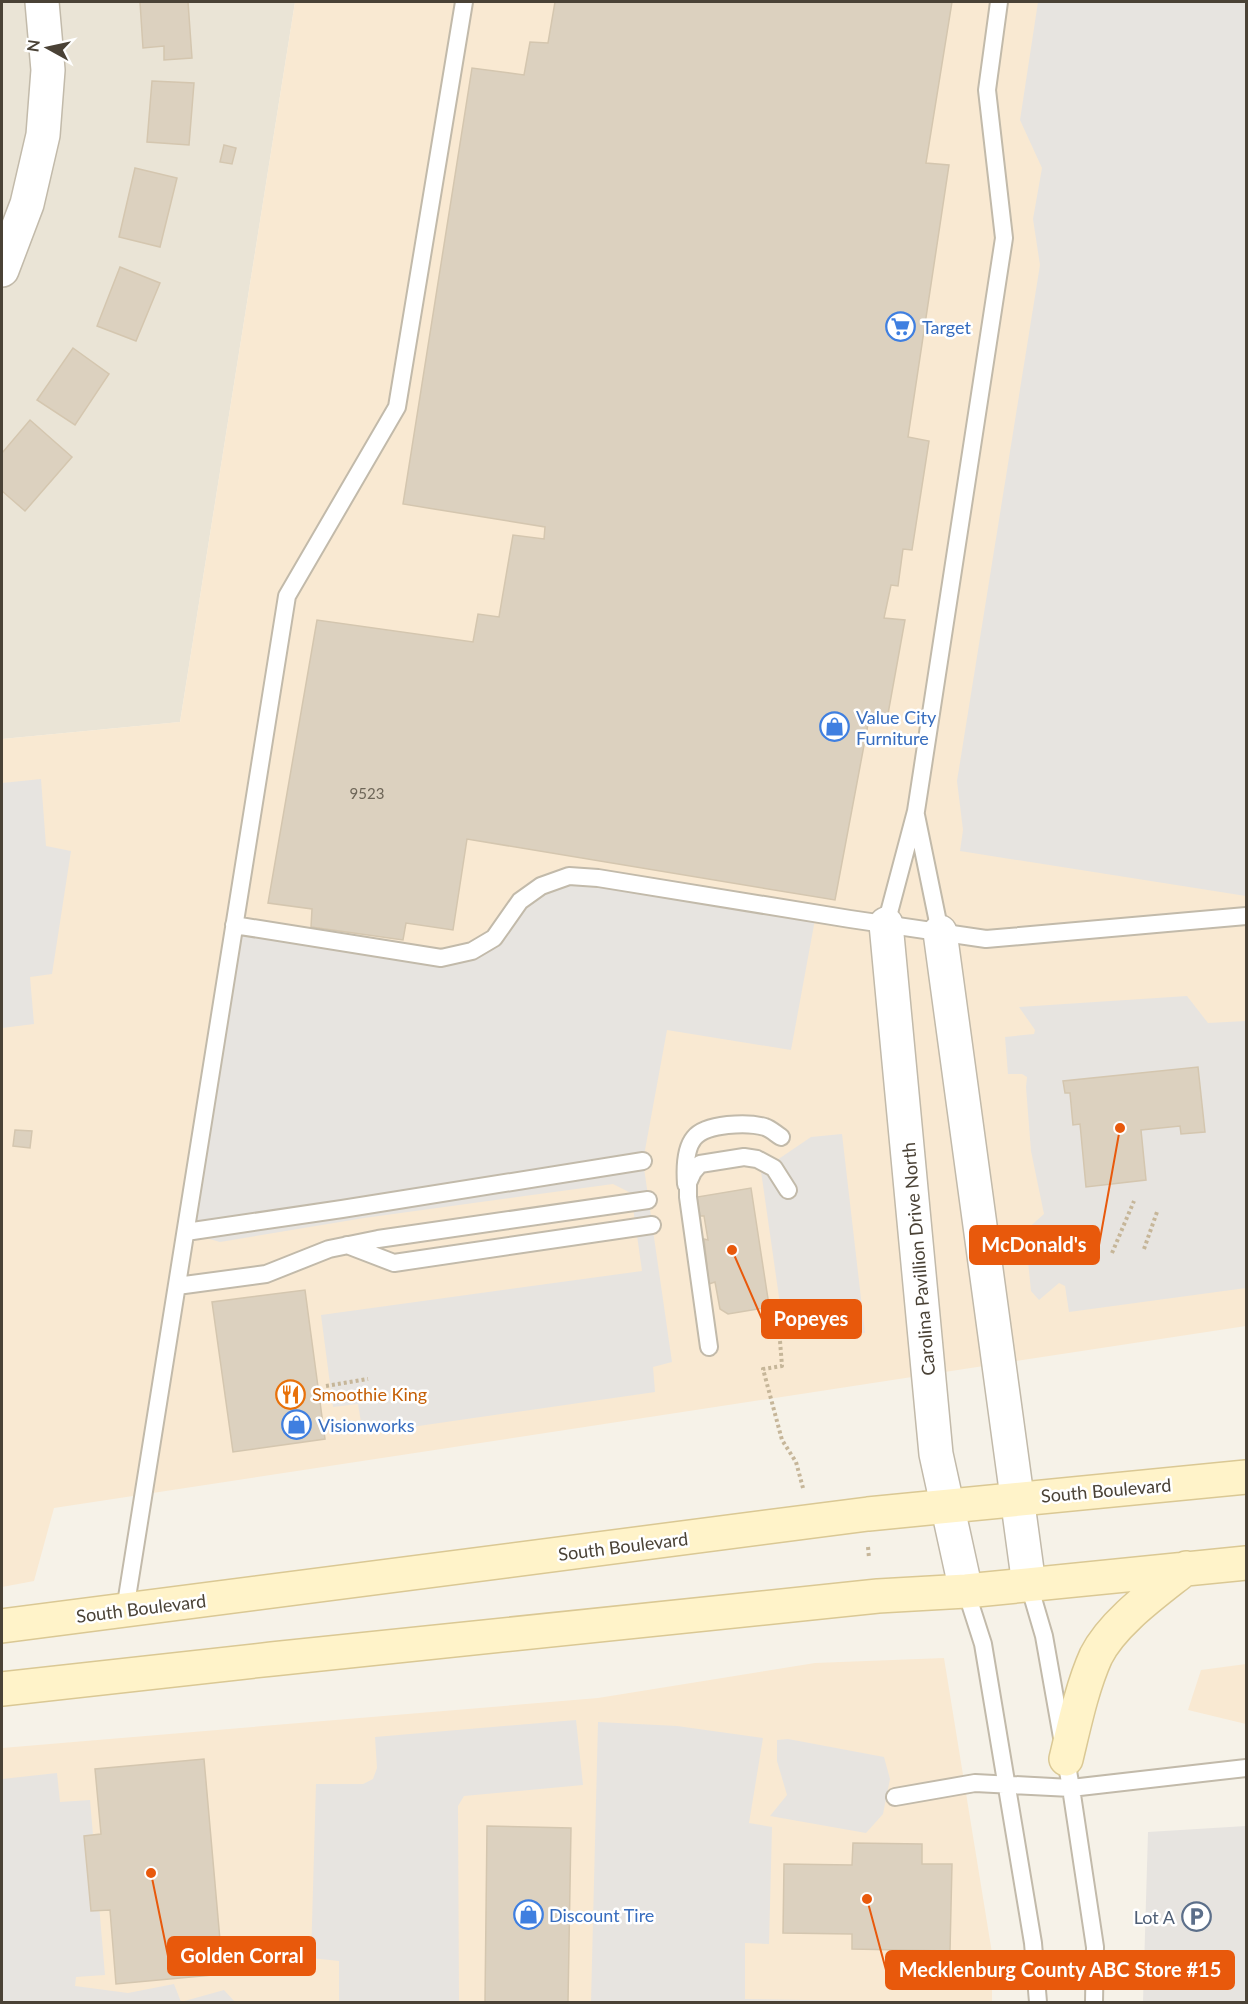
<svg xmlns="http://www.w3.org/2000/svg" width="1248" height="2004" font-family="Lato,sans-serif">
<rect width="100%" height="100%" fill="#f6f2e8"/>
<!-- residential -->
<path fill="#eae4d6" d="M2 2H295L180 722 2 739Z"/>
<!-- commercial -->
<path fill="#f9e9d2" d="M295 2H1246V1326L54 1508 34 1581 2 1587V739L180 722Z
M944 1658 992 1953V2002H2V1748L598 1698 815 1663Z
M1246 1664V1724L1188 1710 1201 1670Z"/>
<!-- parking -->
<path fill="#e7e4e0" d="M1038 2H1246V896L960 851 963 830 957 781 1040 265 1033 219 1042 168 1020 120Z
M41 779 46 846 71 851 52 974 30 977 34 1024 2 1028V783Z
M569 876 816 914 791 1050 667 1030 643 1161 672 1362 653 1367 655 1392 363 1434 358 1404 333 1407 321 1315 642 1271 631 1193 613 1184 364 1218 220 1242 186 1232 234 925 398 952 472 951 504 922Z
M1187 996 1208 1023 1246 1021V1288L1069 1312 1065 1286 1059 1283 1039 1300 1031 1291 1025 1231 1044 1214 1031 1151 1026 1087 1027 1077 1022 1074H1008L1005 1037 1034 1034 1035 1030 1019 1007Z
M842 1134 865 1333 826 1337 781 1311 761 1171 811 1137Z
M576 1720 583 1785 464 1796 458 1806 459 2002H339V1961L311 1958 316 1784H363L373 1779 377 1768 375 1737Z
M598 1722 677 1726 763 1738 749 1823 772 1827 769 1944 745 1943V1999L916 2002H591Z
M788 1739 884 1757 890 1779 883 1814 866 1833 770 1816 787 1795 777 1761V1740Z
M57 1773 60 1802 90 1800 105 1975 76 1977 75 1986 128 1993 174 1984 181 2002 224 1990 235 2002H2V1779Z
M1246 1826V2002H1143L1148 1832Z"/>
<!-- building -->
<path fill="#dcd1bf" stroke="#d4c6af" stroke-width="1.5" d="M140 2H188L192 58 164 60V46L143 48Z
M555 2H952L926 163 949 165 908 437 929 441 912 550 903 549 898 586 891 585 884 618 905 620 886 725 868 724 835 900 467 839 453 930 406 923 403 940 311 927 312 909 268 903 317 620 473 642 478 614 499 617 513 535 544 539 545 527 403 504 472 68 524 75 530 42 548 43Z
M152 81 194 83 189 145 147 142Z
M224 145 236 148 232 164 220 162Z
M135 168 177 178 160 247 119 237Z
M120 267 160 283 136 341 97 326Z
M73 348 109 374 75 425 37 400Z
M30 420 72 457 25 511 2 491V453Z
M1198 1067 1205 1132 1181 1134 1180 1126 1141 1130 1146 1180 1086 1187 1080 1124 1073 1125 1070 1093H1065L1063 1081Z
M15 1130 32 1131 30 1148 13 1146Z
M751 1188 768 1299 764 1308 728 1314 720 1309 715 1282 709 1284 704 1239 708 1240 704 1216H700L697 1197Z
M305 1290 325 1439 233 1452 212 1302Z
M204 1759 223 1974 116 1984 110 1910 91 1911 84 1836 101 1834 95 1769Z
M487 1826 571 1828 568 2002H485Z
M853 1843 922 1844V1864H952L950 1951 852 1949V1934L783 1933 784 1864 852 1865Z"/>
<g fill="none" stroke-linecap="round" stroke-linejoin="round">
<defs>
<path id="service" d="M916 815 940 932
M886 924 916 811 1004 238 987 90 999 2
M234 925 441 958 472 951 494 938 520 901 541 886 569 876 598 878 850 919 986 939 1246 916
M686 1184C685 1170 685 1149 694 1138 706 1123 748 1122 765 1127 771 1129 776 1134 781 1137
M186 1232 342 1209 643 1161
M347 1245 394 1263 652 1225
M177 1286 266 1274 329 1249 378 1239 648 1200
M709 1347 688 1197V1183L693 1172 700 1164 744 1157 757 1159 774 1168 788 1190
M1029 1585 1044 1636 1071 1788 1095 1947 1094 2002
M966 1591 983 1644 1033 1943 1038 2002
M125 1610 287 596 397 407 464 2
M895 1797 975 1783 1071 1788 1246 1768"/>
<path id="minor" d="M2 270 27 204 43 135 48 70 42 2
M886 924 936 1454 966 1591
M940 932 1029 1585"/>
<path id="secondary" d="M2 1626 868 1514 1246 1477
M2 1689 272 1659 878 1596 966 1591 1246 1563
M1066 1759C1074 1726 1082 1687 1096 1656 1113 1622 1156 1592 1186 1568"/>
</defs>
<!-- service casing -->
<use href="#service" stroke="#c2baaa" stroke-width="20"/>
<!-- minor casing -->
<use href="#minor" stroke="#c2baaa" stroke-width="36"/>
<!-- secondary casing -->
<use href="#secondary" stroke="#dac894" stroke-width="36"/>
<!-- path -->
<path stroke="#c6b699" stroke-width="4" stroke-dasharray="3 3" stroke-linecap="butt" d="M1144 1249 1157 1212
M1112 1253 1134 1201
M780 1341 782 1366 763 1369 782 1440 796 1462 803 1488
M326 1386 368 1379
M868 1547 869 1558"/>
<!-- service -->
<use href="#service" stroke="#fff" stroke-width="16"/>
<!-- minor -->
<use href="#minor" stroke="#fff" stroke-width="33"/>
<!-- secondary -->
<use href="#secondary" stroke="#fff3c9" stroke-width="33"/>
</g>
<!-- icons -->
<defs>
<symbol id="supermarket-ring" viewBox="-11 -11 22 22"><circle r="9.5" fill="#fff" stroke="#3f7fe0" stroke-width="1.5"/><path d="M-6-5.5h2.5l.6 2H6L4.5 2H-2.5L-4.4-4H-6ZM-1.5 3.2a1.3 1.3 0 1 0 .1 0ZM3 3.2a1.3 1.3 0 1 0 .1 0Z" fill="#3f7fe0"/></symbol>
<symbol id="shop-ring" viewBox="-11 -11 22 22"><circle r="9.5" fill="#fff" stroke="#3f7fe0" stroke-width="1.5"/><path d="M-5-2.5h2.3a2.7 3.5 0 0 1 5.4 0H5L5.5 6h-11ZM-1.5-2.5h3a1.5 2.3 0 0 0-3 0Z" fill="#3f7fe0"/></symbol>
<symbol id="restaurant-ring" viewBox="-11 -11 22 22"><circle r="9.5" fill="#fff" stroke="#e8710a" stroke-width="1.5"/><path d="M-5-6h1v4h1v-4h1v4h1v-4h1v5L-1.5 .5V6h-2V.5L-5-1ZM5-6V6H3V1.5H1.5Q1.5-4 5-6Z" fill="#e8710a"/></symbol>
<symbol id="parking-ring" viewBox="-11 -11 22 22"><circle r="9.5" fill="#fff" stroke="#5c6f8a" stroke-width="1.5"/><path d="M-3.5-5.5H1a3.5 3.5 0 0 1 0 7H-1V5.5H-3.5ZM-1-3.4V-.6H.8a1.4 1.4 0 0 0 0-2.8Z" fill="#5c6f8a"/></symbol>
</defs>
<g fill-rule="evenodd">
<use href="#supermarket-ring" x="884" y="310" width="33" height="33"/>
<use href="#shop-ring" x="818" y="710" width="33" height="33"/>
<use href="#restaurant-ring" x="274" y="1378" width="33" height="33"/>
<use href="#shop-ring" x="280" y="1408" width="33" height="33"/>
<use href="#shop-ring" x="512" y="1898" width="33" height="33"/>
<use href="#parking-ring" x="1180" y="1900" width="33" height="33"/>
</g>
<g text-anchor="middle" dominant-baseline="central" stroke-width="5" stroke-linejoin="round" paint-order="stroke">
<!-- number labels -->
<g font-size="15" fill="#6e6658">
<text x="367" y="793">9523</text>
</g>
<!-- shop labels -->
<g font-size="18" fill="#366cbe" stroke="#fff" text-anchor="start">
<text x="922" y="327">Target</text>
<text x="856" y="717">Value City<tspan x="856" dy="21">Furniture</tspan></text>
<text x="318" y="1425">Visionworks</text>
<text x="549" y="1915">Discount Tire</text>
</g>
<!-- street labels -->
<g font-size="18" fill="#4a4236" stroke="#fff">
<text transform="translate(918 1259) rotate(-95)">Carolina Pavillion Drive North</text>
<text transform="translate(1106 1490) rotate(-5)">South Boulevard</text>
<text transform="translate(623 1546) rotate(-7)">South Boulevard</text>
<text transform="translate(141 1608) rotate(-7)">South Boulevard</text>
</g>
<!-- food labels -->
<g font-size="18" fill="#c56008" stroke="#fff" text-anchor="start">
<text x="312" y="1394">Smoothie King</text>
</g>
<!-- service labels -->
<g font-size="18" fill="#4e5e75" stroke="#fff" text-anchor="end">
<text x="1175" y="1917">Lot A</text>
</g>
</g>
<!-- callouts -->
<path fill="none" stroke="#e8590c" stroke-width="2" d="M1120 1128L1099 1245M732 1250L762 1319M151 1873L168 1956M867 1899L886 1970"/>
<g fill="#e8590c" stroke="#fff" stroke-width="2">
<circle cx="1120" cy="1128" r="6"/>
<circle cx="732" cy="1250" r="6"/>
<circle cx="151" cy="1873" r="6"/>
<circle cx="867" cy="1899" r="6"/>
</g>
<g fill="#e8590c" stroke="#e8590c" stroke-width="2">
<rect x="970" y="1226" width="129" height="38" rx="6"/>
<rect x="762" y="1300" width="99" height="38" rx="6"/>
<rect x="168" y="1937" width="147" height="38" rx="6"/>
<rect x="886" y="1951" width="348" height="38" rx="6"/>
</g>
<g font-size="20" text-anchor="middle" font-weight="bold" fill="#fff">
<text x="1034" y="1252">McDonald's</text>
<text x="811" y="1326">Popeyes</text>
<text x="242" y="1963">Golden Corral</text>
<text x="1060" y="1977">Mecklenburg County ABC Store #15</text>
</g>
<!-- border -->
<rect width="1248" height="2004" fill="none" stroke="#4a4236" stroke-width="6"/>
<!-- north arrow -->
<g transform="translate(48 48) rotate(278)" stroke="#ffffff" stroke-width="4.5" paint-order="stroke">
<path d="M0-4.5L10 22L0 15L-10 22Z" fill="#4a4236"/>
<text y="-9" font-size="16" font-weight="bold" text-anchor="middle" fill="#4a4236">N</text>
</g>
</svg>
